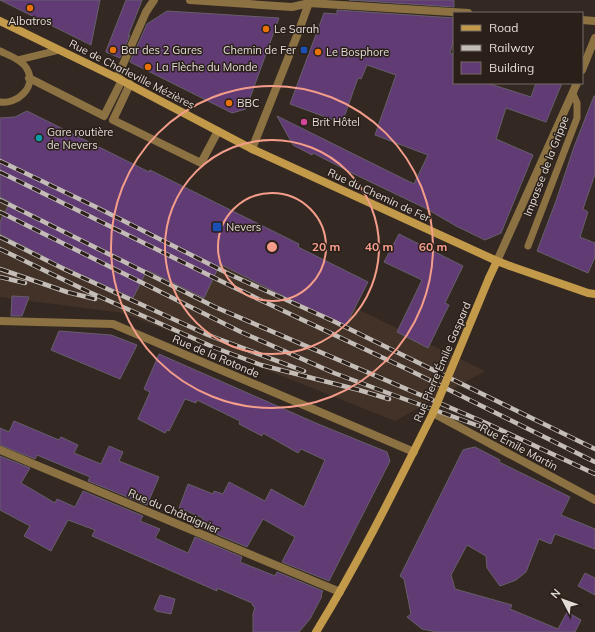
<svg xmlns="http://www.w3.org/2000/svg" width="595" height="632" font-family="Mulish,sans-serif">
<rect width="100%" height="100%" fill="#342922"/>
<!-- built -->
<path fill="#423228" d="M0 139 182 224 485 371 395 421 123 313 0 297Z"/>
<!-- building -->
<path fill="#603b74" stroke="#675f6b" d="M0 0H100L91 45Z
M126 0H142L128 36 130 35 120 58 106 52V51Z
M349 0H454V7Z
M337 10 454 18V38L450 53 454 55V83H487L531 97 536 83H562L546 122 506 108 496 139 533 155 501 233 485 240 456 226 425 208 354 174 313 153 312 155 293 145 277 116 414 184 428 155 375 135 396 75 367 65 361 79 358 78 342 123 290 104 324 13 337 14Z
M167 11 279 18 246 109 232 113 130 62 147 24Z
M594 96H595V174L583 209 588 212 580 237 595 243V257L588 273 537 251 556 201 574 147Z
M27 111 149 172 150 170 299 244 298 247 368 282 345 327 220 264 204 298 147 270 133 298 60 265 0 234V222L10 202 0 197V118L15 117Z
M399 234 463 266 445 303 449 305 428 348 397 332 422 280 384 262Z
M12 296 29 297 22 316H11Z
M59 331 111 335 137 345 120 379 51 350Z
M159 354 318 424 387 452 390 461 329 581 282 562 295 537 263 519 247 547 199 527 203 518 179 508 188 484 213 494 214 491 223 494 229 482 265 501 271 489 304 507 325 460 301 449 298 453 263 433 262 436 239 424 240 421 197 400 196 403 185 399 169 431 167 430 165 433 138 419 150 392 144 389Z
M14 421 59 440 61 437 78 445 74 453 101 464 109 446 123 452 119 461 159 477 147 505 88 481 90 477 37 455 35 459 0 445V428L9 432Z
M475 447 500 460 499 462 570 497 561 515 595 529V549L555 534 551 544 539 539 526 572 516 580 500 586 487 568 486 556 467 545 451 575 455 589 512 605 510 609 558 629 567 612 581 620 575 632H437L422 629 407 617 411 614 404 579 400 576 463 450 466 449Z
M0 456 30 468 21 483 55 503 57 499 75 507 83 491 143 516 140 521 160 529 155 538 170 545 188 553 195 537 242 557 240 562 275 576 277 572 323 591 321 595 322 596 310 619 299 632H253V614L255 607 253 606 252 603 217 588V591L92 536 95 530 68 520 51 551 24 536 30 526 0 510Z
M585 573 595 578V595L578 586Z
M160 595 175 599 171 614 156 611V610L154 609Z"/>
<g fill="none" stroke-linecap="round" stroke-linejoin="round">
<!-- service -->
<path stroke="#8c7243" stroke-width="7" d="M0 51C10 56 23 60 28 71 36 88 16 105 0 102
M18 60 59 50
M528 246 577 118V103L573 94"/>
<!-- pedestrian -->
<path stroke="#8c7243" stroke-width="8" d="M117 78 146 12 154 0"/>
<!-- minor -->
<path stroke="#8c7243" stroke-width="8" d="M190 0 292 7 309 3 468 13
M582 20 595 21
M582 70 595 38
M29 78 104 116 122 80
M130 84 113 120 201 163 218 131
M497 261 577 83
M0 321 113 324 414 452
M433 413 595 500
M0 450 340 592"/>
<!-- tertiary -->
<path stroke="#8c7243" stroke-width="8" d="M252 149 298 33 310 0"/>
<!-- secondary -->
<path stroke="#c3994a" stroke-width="8" d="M0 21 117 78 252 149 497 261 510 266
M489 278 497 261
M316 632C359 562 396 487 433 413"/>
<defs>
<path id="rail" d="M0 161 98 208 231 275 331 320 595 449
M0 172 233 287 409 370 595 462
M0 200 215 307 486 423 595 474
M0 212 241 332 334 373 396 396 479 426
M0 237 66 270 208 335 304 371
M0 249 89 292 213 347 261 365 359 390 389 399
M0 269 67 292 95 299
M0 277 25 283"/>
</defs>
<!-- rail casing -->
<use href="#rail" stroke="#c4bdb7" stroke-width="4.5"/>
<!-- rail -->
<use href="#rail" stroke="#2a2019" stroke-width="3" stroke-dasharray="9" stroke-linecap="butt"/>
<!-- secondary-bridge -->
<path stroke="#c3994a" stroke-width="8" d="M510 266 588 293 595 294
M433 413 489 278"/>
</g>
<!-- distance rings -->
<g fill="none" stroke="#f49d8b" stroke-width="2">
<circle cx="272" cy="247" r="54"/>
<circle cx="272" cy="247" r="107"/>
<circle cx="272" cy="247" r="161"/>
</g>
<!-- markers -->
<g fill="#e8710a" stroke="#2a2019" stroke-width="1.5">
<circle cx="30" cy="8" r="4"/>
<circle cx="266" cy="29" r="4"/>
<circle cx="113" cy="50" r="4"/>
<circle cx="318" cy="52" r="4"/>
<circle cx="148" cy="67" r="4"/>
<circle cx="229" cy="103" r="4"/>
</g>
<g fill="#1a4fb4" stroke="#2a2019" stroke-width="1.5">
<rect x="300" y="46" width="8" height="8" rx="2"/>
<rect x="212" y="222" width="10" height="10" rx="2"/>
</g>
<circle fill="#d1479c" stroke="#2a2019" stroke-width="1.5" cx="304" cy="122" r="4"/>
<circle fill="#0f9aa8" stroke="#2a2019" stroke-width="1.5" cx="39" cy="138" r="4"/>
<g text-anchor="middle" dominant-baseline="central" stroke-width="3" stroke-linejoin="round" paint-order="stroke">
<!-- poi labels -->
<g font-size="11" fill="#e2dbd6" stroke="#2a2019" text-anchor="start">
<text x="30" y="21" text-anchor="middle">Albatros</text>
<text x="274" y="29">Le Sarah</text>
<text x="121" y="50">Bar des 2 Gares</text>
<text x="296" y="50" text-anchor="end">Chemin de Fer</text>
<text x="326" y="52">Le Bosphore</text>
<text x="156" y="67">La Flèche du Monde</text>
<text x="237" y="103">BBC</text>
<text x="312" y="122">Brit Hôtel</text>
<text x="47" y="132">Gare routière<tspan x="47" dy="13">de Nevers</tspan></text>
<text x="226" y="227">Nevers</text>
</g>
<!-- street labels -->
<g font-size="11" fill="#e2dbd6" stroke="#2a2019">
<text transform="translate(132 74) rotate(27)">Rue de Charleville Mézières</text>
<text transform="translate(546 166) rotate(-69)">Impasse de la Grippe</text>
<text transform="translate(379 195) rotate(25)">Rue du Chemin de Fer</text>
<text transform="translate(216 356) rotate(23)">Rue de la Rotonde</text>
<text transform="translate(442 362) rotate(-67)">Rue Pierre Émile Gaspard</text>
<text transform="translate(519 447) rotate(28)">Rue Émile Martin</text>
<text transform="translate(174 511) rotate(23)">Rue du Châtaignier</text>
</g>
</g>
<circle cx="272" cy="247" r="6" fill="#f49d8b" stroke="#2a2019" stroke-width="2"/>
<g font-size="12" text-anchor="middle" font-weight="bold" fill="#f49d8b" stroke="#2a2019" stroke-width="3" stroke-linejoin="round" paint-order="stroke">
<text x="326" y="251">20 m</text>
<text x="379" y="251">40 m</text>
<text x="433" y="251">60 m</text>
</g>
<!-- legend -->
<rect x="453" y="12" width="130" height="72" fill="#2a2019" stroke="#746b65"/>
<rect x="461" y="25" width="20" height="6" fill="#c3994a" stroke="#746b65"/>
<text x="489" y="32" font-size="12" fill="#e2dbd6">Road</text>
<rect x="461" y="45" width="20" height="6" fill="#c4bdb7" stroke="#746b65"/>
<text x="489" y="52" font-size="12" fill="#e2dbd6">Railway</text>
<rect x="461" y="62" width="20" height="12" fill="#603b74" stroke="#746b65"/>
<text x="489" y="72" font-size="12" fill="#e2dbd6">Building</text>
<!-- north arrow -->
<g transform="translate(563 600) rotate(311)" stroke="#2a2019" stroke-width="3" paint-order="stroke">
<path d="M0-3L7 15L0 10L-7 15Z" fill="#e2dbd6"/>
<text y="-6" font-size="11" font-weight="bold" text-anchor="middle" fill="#e2dbd6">N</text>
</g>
</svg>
